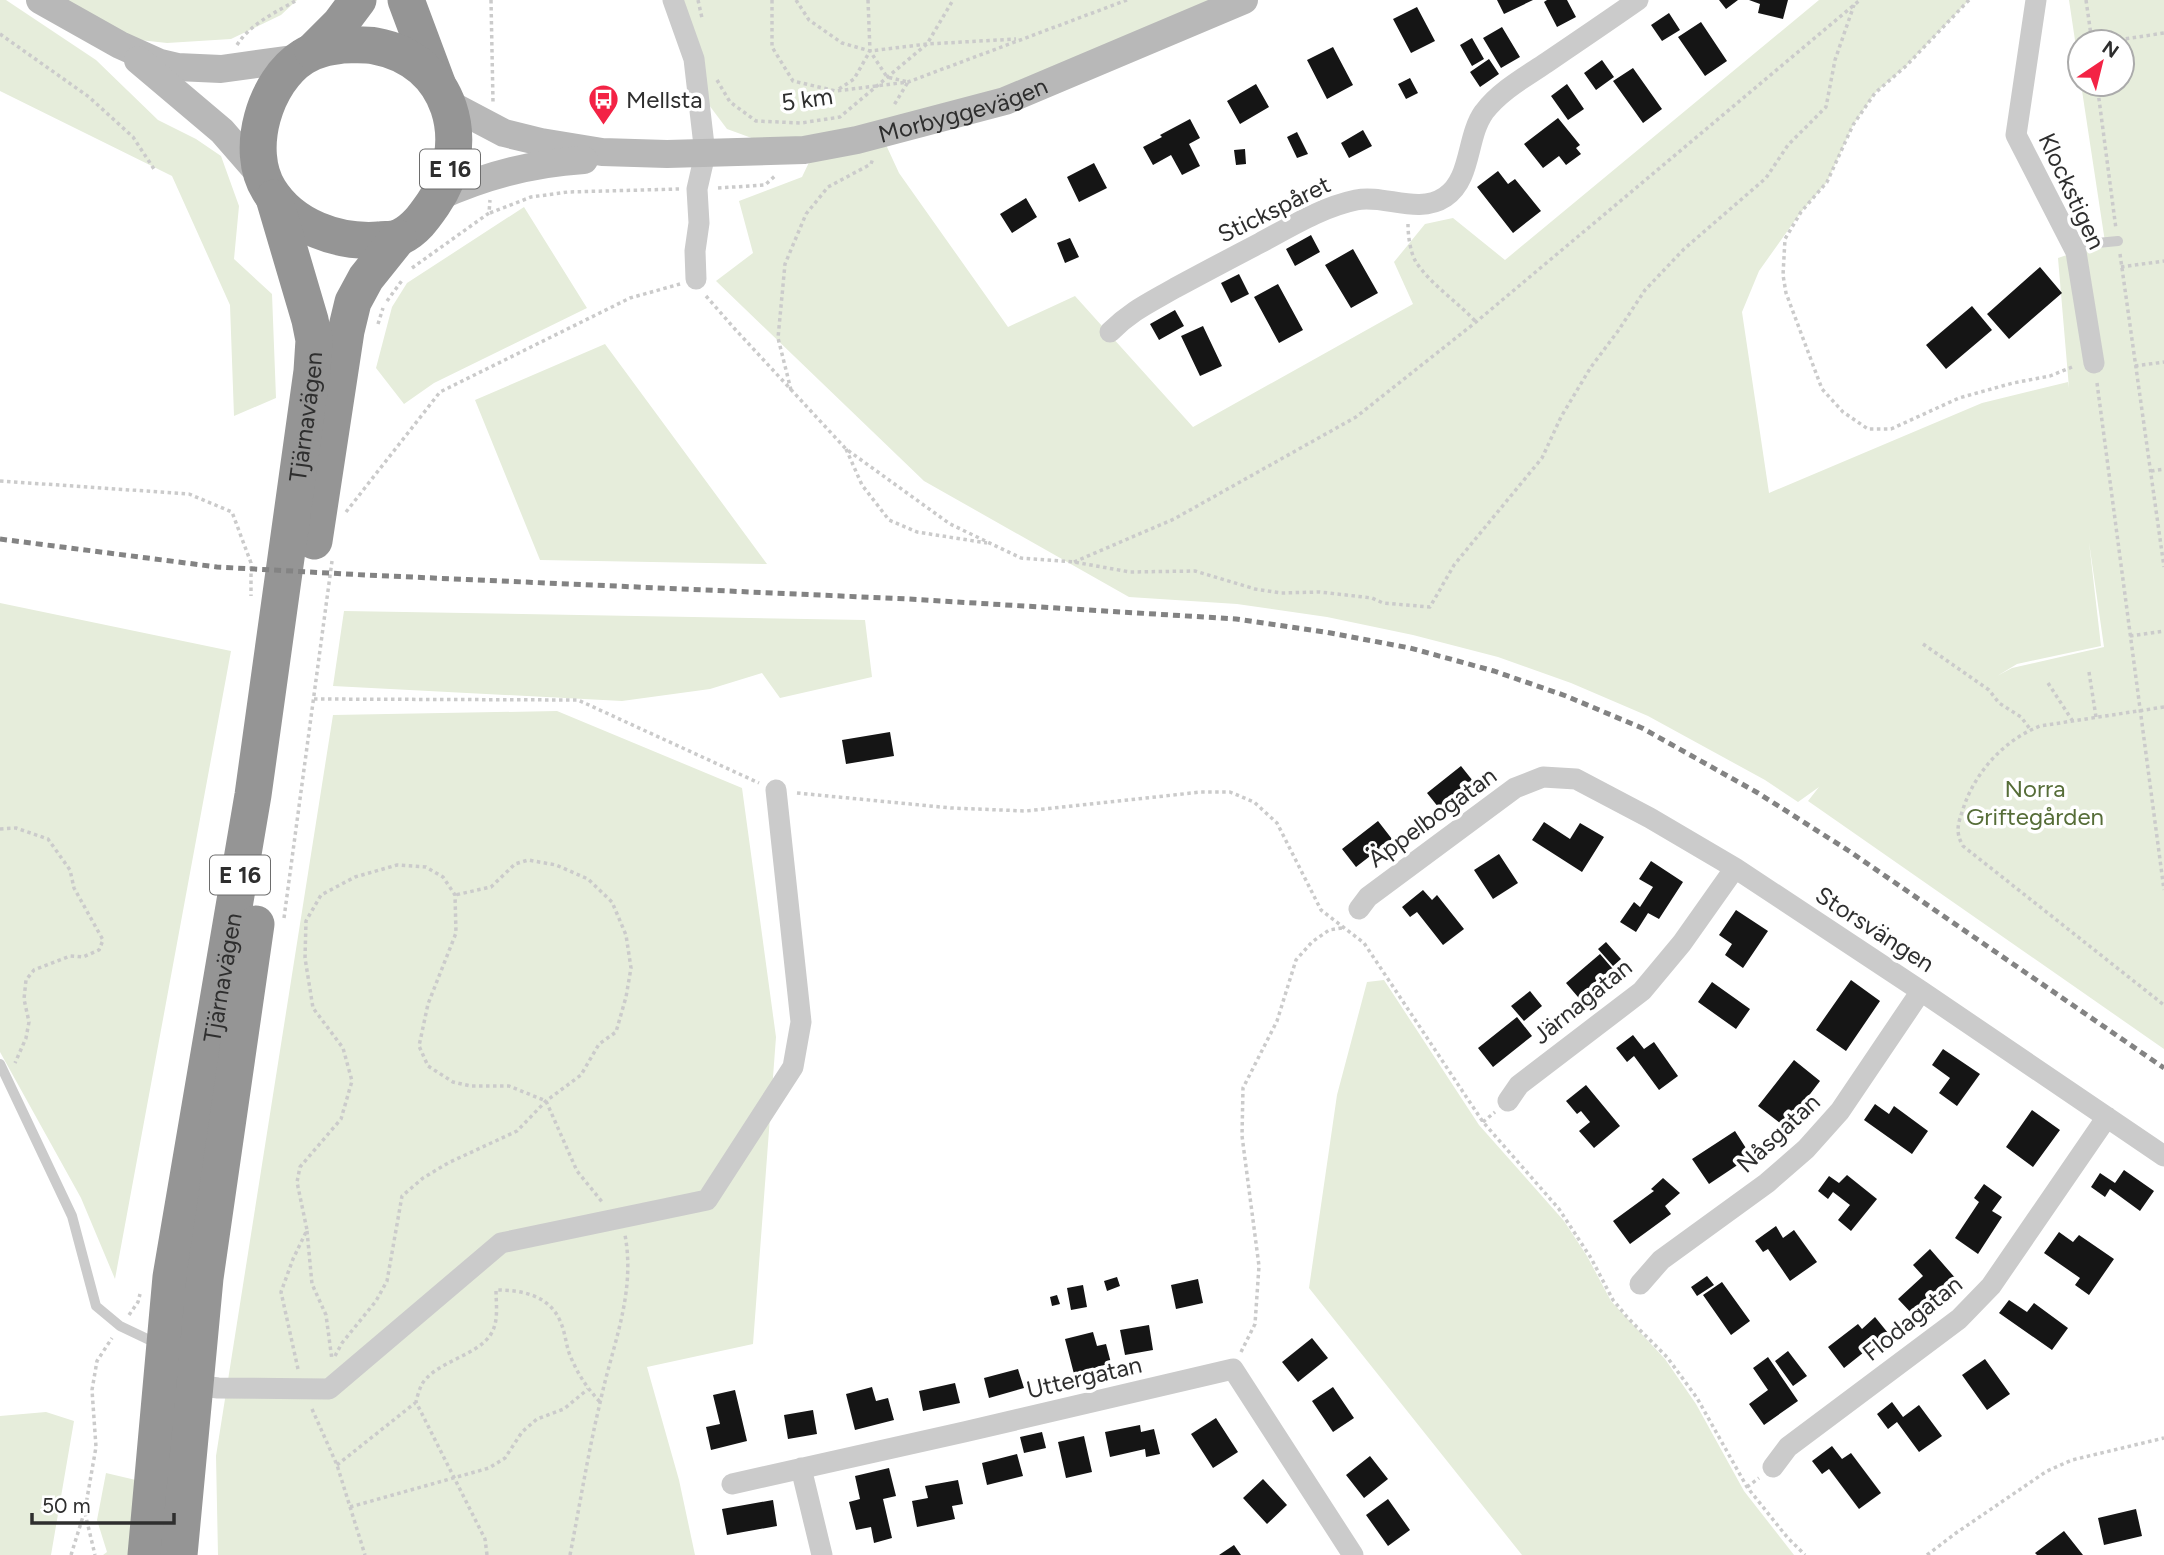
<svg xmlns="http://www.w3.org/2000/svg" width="2164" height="1555" font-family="Figtree,sans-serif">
<rect width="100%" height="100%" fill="#fff"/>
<!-- green -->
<path fill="#e6eddb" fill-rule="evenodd" d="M0 0H6L96 60 158 120 196 139 221 156 239 206 234 259 272 294 276 398 234 416 230 305 172 176 0 91Z
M43 0H297L281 15 231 39 167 43 94 35Z
M673 0H1244L881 134 899 173 1008 327 1075 296 1193 427 1413 304 1394 262 1425 224 1453 218 1505 260 1819 0H1969L1906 66 1875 93 1853 125 1827 182 1801 212 1759 271 1742 312 1769 493 1982 403 2068 382 2069 388 2058 258 2105 242 2081 84H2122V42H2080V74L2069 0H2164V1049L1808 801 1819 787 1798 802 1765 780 1648 716 1571 683 1498 657 1413 635 1327 617 1237 604 1129 597 924 481 716 281 753 253 739 201 802 177 813 154 782 149 727 129 709 105ZM2089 542 2104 647 2012 668 1997 676 2017 664 2101 646Z
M524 207 587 308 434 383 404 404 376 368 392 307 407 283Z
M605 344 767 564 540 560 475 400Z
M0 603 231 651 115 1279 81 1198 0 1052Z
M344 611 865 620 872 677 780 698 762 673 710 689 622 701 333 686Z
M557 711 742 788 776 1037 753 1344 647 1367 679 1480 695 1555H218L216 1456 333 715Z
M1384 980 1479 1125 1564 1221 1587 1256 1611 1301 1665 1359 1696 1404 1744 1491 1794 1555H1522L1309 1288 1337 1095 1367 982Z
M46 1412 74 1421 51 1555H0V1416Z
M106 1473 140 1481 134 1555H103L107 1552 97 1520Z"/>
<!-- building -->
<path fill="#151515" d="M1497 0H1533L1504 14Z
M1547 0H1567L1576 17 1557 27 1544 2Z
M1719 0H1738L1726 9Z
M1749 0H1788L1783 19 1758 13 1760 4Z
M1417 7 1435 41 1411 53 1393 19Z
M1669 13 1680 30 1662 41 1651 25Z
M1701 22 1727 61 1705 76 1678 37Z
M1502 27 1520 57 1501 68 1483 38Z
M1472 38 1484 59 1472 66 1460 45Z
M1333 47 1353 85 1327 99 1307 60Z
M1489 59 1499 74 1480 87 1470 72Z
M1602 60 1614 77 1596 90 1584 73Z
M1633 68 1662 109 1643 123 1613 81Z
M1410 78 1418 93 1406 99 1398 84Z
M1256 84 1269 107 1240 124 1227 101Z
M1567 84 1584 109 1568 120 1551 96Z
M1558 118 1580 145 1576 148 1581 154 1566 165 1559 156 1543 168 1524 144Z
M1190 119 1200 138 1189 144 1200 166 1182 175 1171 155 1153 165 1143 147 1162 137 1160 135Z
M1363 130 1372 146 1349 158 1341 143Z
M1297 132 1308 154 1297 158 1287 137Z
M1245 149 1246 164 1236 165 1234 150Z
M1094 163 1107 188 1079 202 1067 177Z
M1498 171 1508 184 1515 179 1541 211 1513 233 1477 187Z
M1026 198 1037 217 1012 233 1000 214Z
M1311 235 1320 252 1295 266 1286 249Z
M1070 238 1079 257 1065 263 1057 243Z
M1353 249 1378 293 1351 308 1325 265Z
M2040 267 2062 293 2009 339 1987 314Z
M1239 274 1249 294 1231 303 1221 283Z
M1278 284 1303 330 1279 343 1254 297Z
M1972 306 1992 330 1946 369 1926 345Z
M1175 310 1184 326 1159 340 1150 324Z
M1203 326 1222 366 1200 376 1181 336Z
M890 732 894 756 846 764 842 740Z
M1461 766 1477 786 1443 813 1427 793Z
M1378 821 1392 839 1356 867 1342 849Z
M1544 822 1570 839 1580 823 1604 837 1582 872 1532 840Z
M1499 854 1518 883 1493 899 1474 870Z
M1651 861 1683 882 1659 919 1648 913 1636 932 1620 922 1634 902 1640 907 1653 887 1639 879Z
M1423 890 1432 900 1437 895 1464 929 1443 945 1417 912 1410 917 1402 907Z
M1736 910 1768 931 1743 968 1725 955 1732 944 1719 935Z
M1606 942 1621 959 1613 966 1598 949Z
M1600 954 1618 975 1584 1004 1566 983Z
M1851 980 1880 1001 1846 1051 1816 1030Z
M1712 982 1750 1009 1736 1029 1698 1002Z
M1530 991 1542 1006 1524 1021 1511 1006Z
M1517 1017 1532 1036 1493 1067 1478 1048Z
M1633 1035 1644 1049 1654 1042 1678 1076 1659 1090 1634 1056 1627 1062 1616 1048Z
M1943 1049 1980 1074 1957 1106 1939 1093 1950 1078 1932 1065Z
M1794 1060 1820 1081 1785 1127 1758 1106Z
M1586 1085 1620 1126 1594 1148 1579 1131 1590 1122 1581 1111 1577 1114 1566 1101Z
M1875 1104 1889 1114 1894 1106 1928 1131 1912 1154 1864 1120Z
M2032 1110 2060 1130 2033 1167 2006 1147Z
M1735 1131 1751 1156 1709 1184 1692 1159Z
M2124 1170 2154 1191 2140 1211 2110 1189 2105 1197 2091 1187 2100 1173 2115 1183Z
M1847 1175 1877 1199 1851 1231 1838 1220 1850 1205 1833 1192 1828 1199 1818 1191 1829 1176 1839 1183Z
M1663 1178 1680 1193 1665 1206 1671 1214 1630 1244 1613 1221 1654 1191 1651 1189Z
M1984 1184 2002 1197 1992 1211 2002 1217 1978 1254 1955 1238 1979 1202 1974 1198Z
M1776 1226 1783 1238 1794 1230 1817 1262 1790 1281 1768 1249 1763 1252 1755 1241Z
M2059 1232 2073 1242 2079 1235 2114 1259 2089 1295 2075 1285 2080 1278 2044 1253Z
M1930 1249 1957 1280 1915 1317 1898 1299 1923 1276 1913 1265Z
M1707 1276 1714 1285 1697 1296 1691 1287Z
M1117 1277 1120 1286 1107 1291 1104 1281Z
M1198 1279 1203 1303 1176 1309 1171 1285Z
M1722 1282 1750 1321 1731 1335 1703 1295Z
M1083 1285 1087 1307 1071 1310 1067 1288Z
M1057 1295 1060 1304 1052 1306 1050 1297Z
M2009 1300 2027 1312 2034 1303 2068 1328 2052 1350 1999 1313Z
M1875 1317 1888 1333 1844 1368 1828 1347 1858 1324 1862 1329Z
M1149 1325 1153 1350 1125 1355 1120 1330Z
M1093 1332 1097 1346 1106 1344 1111 1363 1074 1374 1065 1339Z
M1312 1338 1328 1358 1298 1382 1282 1362Z
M1788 1351 1807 1376 1793 1386 1775 1361Z
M1768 1357 1798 1401 1764 1425 1749 1404 1768 1390 1753 1368Z
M1985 1359 2010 1394 1987 1410 1962 1375Z
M1018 1369 1024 1388 989 1398 984 1378Z
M955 1383 960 1403 923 1411 919 1391Z
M872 1387 876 1401 888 1398 894 1420 855 1430 846 1394Z
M1333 1387 1354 1418 1333 1432 1312 1401Z
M735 1390 747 1441 711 1450 706 1427 720 1424 713 1395Z
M1892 1402 1903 1417 1919 1405 1942 1436 1919 1452 1897 1422 1888 1429 1877 1414Z
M813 1410 817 1434 788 1439 784 1415Z
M1216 1418 1238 1452 1213 1468 1191 1434Z
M1140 1425 1141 1432 1154 1429 1160 1454 1146 1457 1145 1449 1110 1457 1105 1432Z
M1042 1432 1046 1448 1024 1453 1020 1437Z
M1084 1436 1092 1472 1066 1478 1058 1442Z
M1832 1446 1842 1459 1851 1453 1881 1493 1859 1509 1829 1469 1822 1474 1812 1461Z
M1017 1454 1023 1476 987 1485 982 1463Z
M1370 1456 1388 1479 1364 1498 1346 1475Z
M889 1468 896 1496 883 1499 892 1538 874 1543 871 1527 856 1530 849 1502 860 1499 855 1476Z
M1263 1479 1287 1505 1267 1524 1243 1498Z
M958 1480 963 1504 952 1506 955 1519 917 1527 912 1501 928 1498 925 1486Z
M1388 1499 1410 1530 1388 1546 1366 1515Z
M773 1500 777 1526 727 1535 722 1509Z
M2136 1509 2142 1536 2104 1545 2098 1518Z
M2064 1531 2083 1555H2037L2035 1553Z
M1234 1545 1241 1555H1219Z"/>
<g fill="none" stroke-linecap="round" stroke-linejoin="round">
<!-- path -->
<path stroke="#cbcbcb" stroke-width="3.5" stroke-dasharray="3.5 3.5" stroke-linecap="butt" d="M491 0 493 102
M698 0 702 18
M772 0V47L793 81 836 91 908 82 1127 0
M796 0 809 20 842 43 870 51 927 44 1016 39
M868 0 870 51 887 77 908 82 894 105
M1969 0 1906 66 1875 93 1853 125 1827 182 1801 212 1785 239 1783 275 1786 293 1822 389 1843 412 1868 429H1891L1959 398 2013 383 2050 376 2072 367
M2086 0 2092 42
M0 34 89 97 133 137 154 169
M2105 42 2164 33
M237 45C250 24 276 12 297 0
M717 80 730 102 756 121 801 123 840 117 927 44 953 0
M2097 84 2116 229
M839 89 854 79 870 51
M718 188 765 185 776 175
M490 213 531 197 568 192 679 189
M1408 224C1408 235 1410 252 1416 262 1430 284 1459 303 1476 322
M2120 254 2164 567
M2121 267 2164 261
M412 268 489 213 490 200
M706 296 734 328 846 449 950 524 1021 558 1074 562 1130 572 1195 571 1255 589 1281 593 1320 592 1372 598 1383 603 1430 607 1454 565 1542 458 1561 417 1591 367 1618 331 1645 290 1684 249 1766 178 1788 145 1826 107 1835 60 1854 5
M387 301 403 279
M378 324 383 308
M2135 366 2164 362
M2097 383 2164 890
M791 390 778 338 785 264 806 214 828 187 871 164 873 158
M846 449 862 485 889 520 917 532 987 543
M2151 471 2164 469
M0 481 189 494 232 512 251 563V596
M346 512 440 392 630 298 680 284
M1074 562 1174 519 1356 417 1476 322 1860 0
M2130 636 2164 631
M1923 644 1989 690 1999 703 2021 717 2030 729
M2089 672 2096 717
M2048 683 2072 720
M314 699 578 700 759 783
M2164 707 2040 726C2004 740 1975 772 1963 809 1958 824 1955 832 1963 846L2164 1005
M797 793 951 808 1026 811 1201 792H1230L1254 802 1277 823 1321 910 1364 943 1483 1122 1559 1209 1591 1258 1613 1300 1628 1318 1667 1357 1697 1398 1747 1487 1787 1537 1805 1555
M0 829 16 828 48 839 70 870 74 888 103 940 99 950 83 957 70 956 34 970 26 980 24 999 29 1022 26 1038 15 1063
M284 918 332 561
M1483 1122 1495 1112
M307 1231 312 1284 326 1315 332 1360
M129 1315 138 1302 140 1294
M1241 1352 1255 1324 1259 1266 1242 1136 1243 1088 1277 1021 1296 960 1312 942 1329 930 1342 928
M335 1356 342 1343 376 1301 387 1281 402 1196 423 1178 448 1163 517 1131 546 1101 581 1075 599 1044 616 1032 626 997 631 968 626 935 612 902 588 879 556 865 528 860 515 864 491 887 455 895
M298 1369 281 1292 293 1259 307 1230 297 1182 300 1167 341 1119 352 1081 343 1048 313 1008 305 958 306 921 321 895 355 877 397 865 426 867 443 877 455 895 456 933 428 1004 419 1046 428 1066 453 1082 471 1086H509L546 1101 577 1171 603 1203
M312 1409 337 1465 365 1555
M337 1465 415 1403
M1747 1487 1759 1478
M350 1507 489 1468 505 1458 522 1432 537 1419 564 1409 588 1389
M85 1513 95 1555
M71 1555 85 1510 96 1447 92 1390 97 1361 112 1338
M487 1555 485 1539 416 1402C417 1397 419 1391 421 1386 433 1362 478 1356 491 1334 499 1321 496 1304 496 1290 522 1290 550 1295 561 1323 566 1335 566 1348 572 1360 579 1376 588 1389 600 1402
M570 1555C580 1504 588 1453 600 1403 612 1346 636 1294 625 1235
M1927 1555 1956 1533 2047 1471 2072 1460 2164 1438"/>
<!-- lane -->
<path stroke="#cbcbcb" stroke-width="10" d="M2076 252 2087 244 2118 241
M0 1064 72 1216 96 1306 120 1326 160 1345"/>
<!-- street -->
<path stroke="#cbcbcb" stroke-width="21" d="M673 0 694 59 705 154 697 189 699 223 695 251 696 279
M2036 0 2016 135 2076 252 2094 363
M1110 332C1131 311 1149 303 1175 288 1203 273 1231 258 1260 243 1290 227 1322 207 1356 200 1384 194 1418 215 1445 197 1472 179 1466 137 1484 112 1500 91 1525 77 1546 63 1577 42 1608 21 1638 0
M1359 909 1368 897 1515 788 1543 777 1576 779 1650 818 1735 868 1921 991 2164 1156
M1508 1101 1519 1085 1642 991 1682 943 1735 868
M1640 1284 1661 1260 1767 1183 1806 1149 1840 1111 1921 991
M195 1385 218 1388 329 1389 501 1243 707 1200 793 1067 801 1022 776 790
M1773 1467 1788 1447 1959 1319 1991 1286 2107 1117
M801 1468 822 1555
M732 1484 964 1432 1233 1369 1353 1555"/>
<!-- secondary -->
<g stroke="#b8b8b8" stroke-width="28">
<path d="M40 0 120 45 160 63 177 67 221 69 300 58"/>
<path d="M138 60 222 131 263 178"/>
<path id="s1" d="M449 104 504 133 541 142 602 152 667 154 804 150 857 140 1005 101 1244 0"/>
<path d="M438 197C484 176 534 163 584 160"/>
</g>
<!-- highway -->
<g stroke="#959595" stroke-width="37">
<path d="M406 0 437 83"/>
<path d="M343 45C354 45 365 44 375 46 452 60 475 144 433 204 424 217 415 230 400 237 394 240 386 239 379 240 338 243 292 227 269 190 244 150 265 81 303 57 315 49 329 47 343 45Z"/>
<path d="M313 51 340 24 358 0"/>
<path d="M314 541 346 331 353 302 366 278 398 238"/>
<path id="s2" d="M146 1555 171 1277 253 795 312 371 314 340 310 320 274 198"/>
<path d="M179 1555 205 1278 256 924"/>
</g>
<!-- rail -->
<path stroke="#838383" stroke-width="5" stroke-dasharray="7 5" stroke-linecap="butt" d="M0 539 217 567 365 575 909 599 1236 619 1325 632 1410 648 1494 671 1566 696 1642 728 1758 793 1849 851 2164 1068"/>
</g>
<!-- icons -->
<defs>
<symbol id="bus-pin" viewBox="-11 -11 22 30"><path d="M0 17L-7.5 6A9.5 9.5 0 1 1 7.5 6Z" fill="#f32345" stroke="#fff"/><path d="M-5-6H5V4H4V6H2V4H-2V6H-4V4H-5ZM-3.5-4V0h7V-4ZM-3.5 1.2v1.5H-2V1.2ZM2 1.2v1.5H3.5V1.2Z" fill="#fff"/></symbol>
</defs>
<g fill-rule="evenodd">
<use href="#bus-pin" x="586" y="82" width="35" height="47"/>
</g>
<g text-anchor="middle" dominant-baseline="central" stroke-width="7" stroke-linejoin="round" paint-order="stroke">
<!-- shield labels -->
<g fill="#fff" stroke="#6d6d6d" stroke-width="2">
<rect x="420" y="149.5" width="60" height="39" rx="5"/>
<rect x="210" y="855.5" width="60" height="39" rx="5"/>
</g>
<g font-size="23" font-weight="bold" fill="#2e2e2e">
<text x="450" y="169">E 16</text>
<text x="240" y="875">E 16</text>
</g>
<!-- poi labels -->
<g font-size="24" fill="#2e2e2e" stroke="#fff" text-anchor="start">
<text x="626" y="99">Mellsta</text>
</g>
<!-- street labels -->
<g font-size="24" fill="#2e2e2e" stroke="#fff">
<text transform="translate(807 99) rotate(-8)">5 km</text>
<text stroke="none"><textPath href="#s1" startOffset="528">Morbyggevägen</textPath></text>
<text transform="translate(2072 191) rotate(65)">Klockstigen</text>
<text transform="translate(1274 209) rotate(-26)">Stickspåret</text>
<text stroke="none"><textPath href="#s2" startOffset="1150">Tjärnavägen</textPath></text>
<text transform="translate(1432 817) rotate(-36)">Äppelbogatan</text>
<text transform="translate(1875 929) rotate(33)">Storsvängen</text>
<text stroke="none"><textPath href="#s2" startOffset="583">Tjärnavägen</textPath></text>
<text transform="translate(1582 1001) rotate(-39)">Järnagatan</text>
<text transform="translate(1778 1133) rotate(-43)">Nåsgatan</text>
<text transform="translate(1912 1318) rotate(-39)">Flodagatan</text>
<text transform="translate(1084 1377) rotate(-13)">Uttergatan</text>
</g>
<!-- park labels -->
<g font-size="24" fill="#566d38" stroke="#fff">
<text x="2035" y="788">Norra<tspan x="2035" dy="28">Griftegården</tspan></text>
</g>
</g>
<!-- north arrow -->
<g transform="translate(2101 63) rotate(35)"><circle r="33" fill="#ffffff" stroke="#ababab" stroke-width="2"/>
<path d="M0-5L12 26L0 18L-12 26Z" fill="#f32345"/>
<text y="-10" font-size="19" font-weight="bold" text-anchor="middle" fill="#2e2e2e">N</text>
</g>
<!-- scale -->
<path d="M32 1513v10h142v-10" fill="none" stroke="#2e2e2e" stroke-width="3.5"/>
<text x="42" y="1513" font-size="21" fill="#2e2e2e" stroke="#ffffff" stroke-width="5" paint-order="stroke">50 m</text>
</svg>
